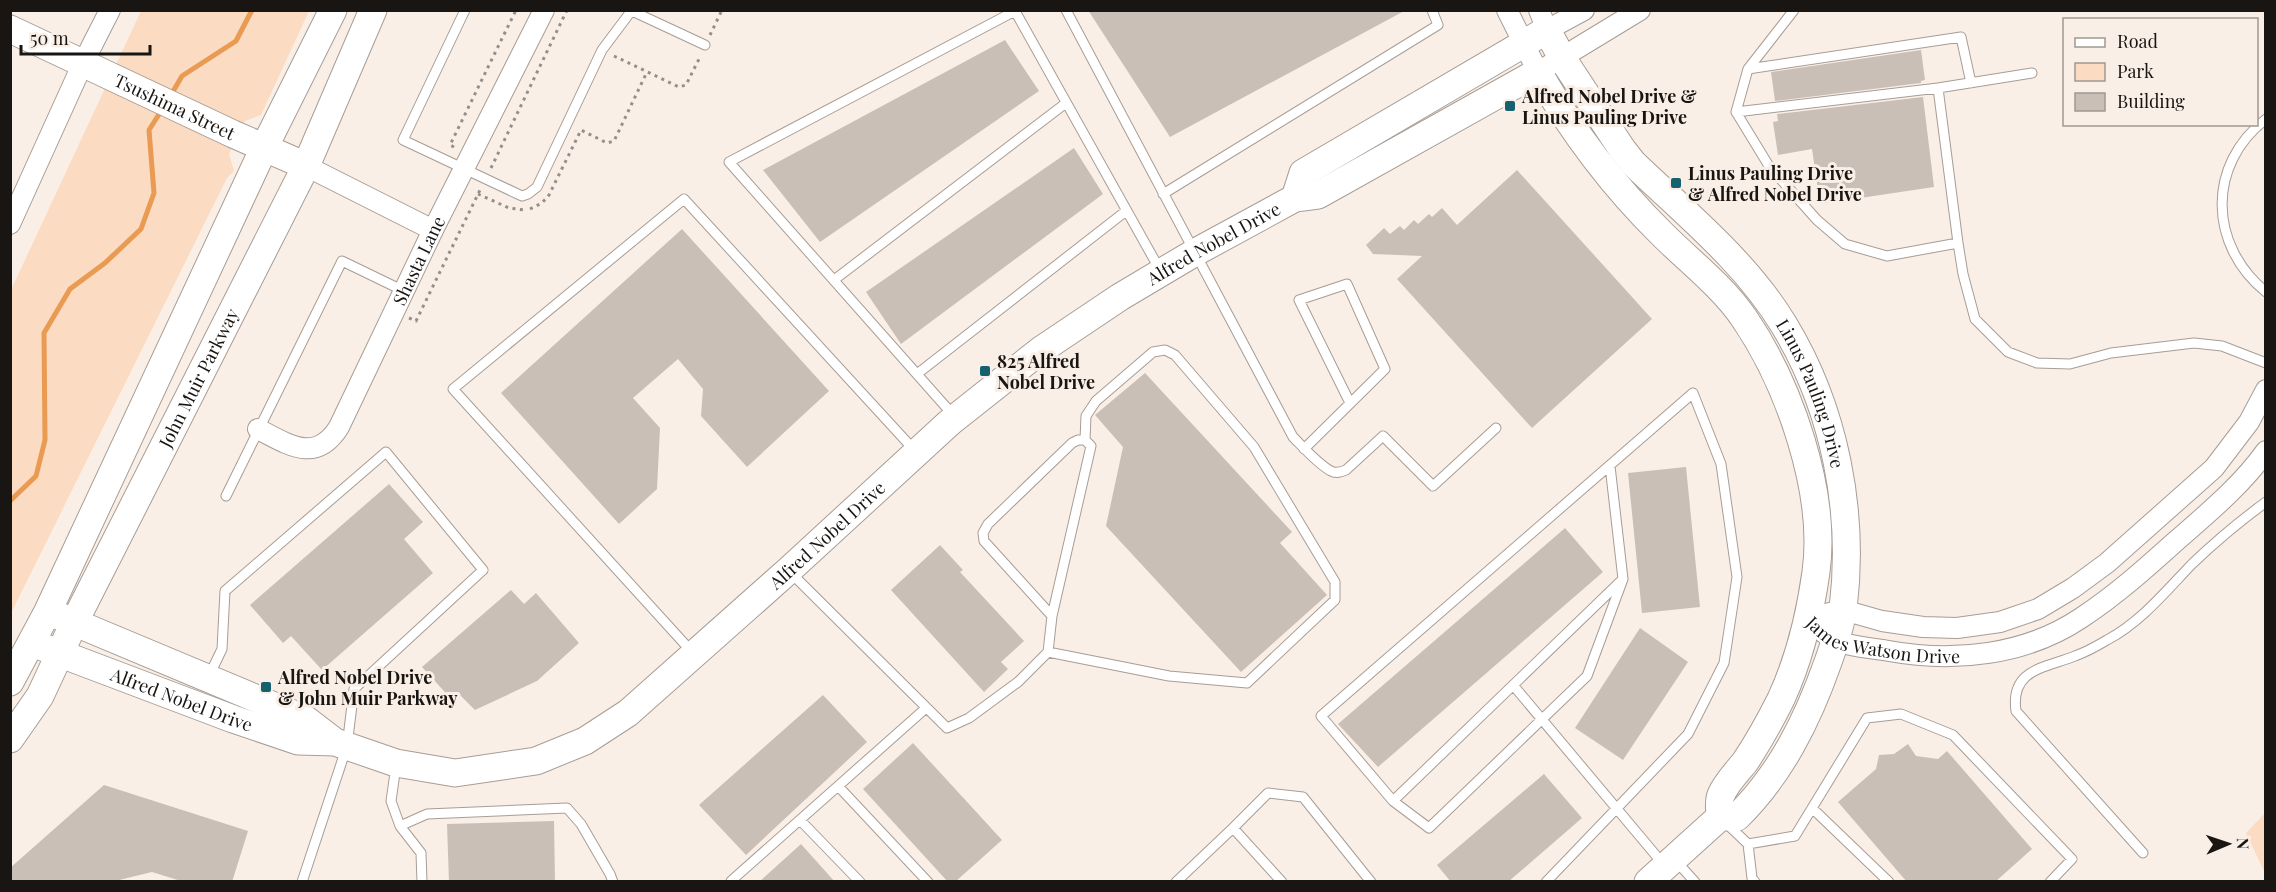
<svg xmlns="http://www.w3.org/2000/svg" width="2276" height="892" font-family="'Playfair Display',serif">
<rect width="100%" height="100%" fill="#faefe6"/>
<!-- green -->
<path fill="#fbdbc1" d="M141 11H309L261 115 245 121 229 154 234 171 227 178 11 613V290Z
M2265 813V873L2246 833Z"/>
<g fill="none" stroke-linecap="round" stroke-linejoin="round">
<!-- stream -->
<path stroke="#e99a53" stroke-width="5" d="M171 95 182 76 236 41 252 10
M10 501 36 476 45 440 44 333 70 289 105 263 141 229 154 193 149 130 163 108"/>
</g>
<!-- building -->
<path fill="#cabfb6" d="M1088 10H1406L1170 137Z
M1005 40 1039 91 820 242 763 170Z
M1921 50 1925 80 1921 81V83L1775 101 1771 72Z
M1923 97 1934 187 1820 204 1812 149 1778 155 1773 122 1778 121 1777 114Z
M1074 148 1103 194 901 344 866 292Z
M1517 170 1652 319 1532 428 1397 279 1422 256 1373 254 1366 245 1384 228 1390 234 1400 226 1404 230 1414 220 1418 224 1429 214 1432 217 1442 208 1457 225Z
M682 229 829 391 747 467 701 416 703 389 678 359 633 398 660 428 657 489 619 524 501 393Z
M1145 373 1292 532 1280 543 1327 595 1241 672 1106 526 1123 447 1095 415Z
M1686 467 1700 607 1642 613 1628 473Z
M389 484 423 522 404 539 433 573 322 670 291 636 283 643 250 605Z
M1565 528 1603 572 1378 767 1338 724Z
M940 545 963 570 960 572 1024 641 1001 662 1008 669 984 692 891 590Z
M511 590 524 604 536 593 579 643 537 681 475 710 460 695 453 701 422 667Z
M1640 628 1688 662 1623 760 1575 728Z
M823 695 867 742 746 855 699 805Z
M913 743 1002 840 955 882H948L863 789Z
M1908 744 1916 756 1938 759 1947 751 2032 849 1995 882H1907L1838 802 1876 769 1879 755 1894 754Z
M1544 774 1582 818 1508 882H1451L1437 865Z
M104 785 248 831 232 882H184L152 872 111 882H10V868Z
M554 821 555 882H449L447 824Z
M801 844 835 882H759Z"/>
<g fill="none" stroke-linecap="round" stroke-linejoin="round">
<defs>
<path id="lane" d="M465 10 403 140 522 196 528 194 537 187 602 50 632 10
M1066 10 1293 437C1303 447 1319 465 1331 471 1336 474 1341 472 1346 470L1383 436 1433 486 1496 428
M1794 10 1748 69 1736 112 1769 166 1817 220 1845 244 1887 256 1958 243 1963 274 1975 319 2008 352 2037 363 2070 364 2111 353 2194 343 2222 346 2266 363
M632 11 705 45
M1748 69 1961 37 1971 83
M1938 88 2032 73
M1736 112 1938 88 1958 243
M2266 119C2206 165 2209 246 2266 292
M1163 194 1438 25 1432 10
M834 280 1066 103
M917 374 1126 211
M954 416 729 162 1015 11 1160 270
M1304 449 1385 369 1347 284 1299 300 1350 403
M1610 466 1623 579
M226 496 342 261 404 291
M790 572 947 728 969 718 1018 682 1048 652 1052 616 1091 446 1085 440 1086 416 1096 401 1153 352 1165 350 1175 355 1254 447 1335 582V600L1247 683 1169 676 1048 652
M1052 616 984 541 983 533 988 524 1072 443 1078 440H1085
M692 652 453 389 684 199 916 452
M209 676 222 649 225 591 386 452 483 570 354 689 347 746 302 882
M1513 685 1664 865
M396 766 391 801 400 826
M838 786 928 882
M1393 801 1429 828 1587 676 1623 579 1393 801 1321 716 1693 393 1721 464 1737 577 1724 663 1688 734 1546 882
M1812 808 1889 882
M800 820 860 882
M1726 823 1748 844 1795 836 1867 718 1901 714 1953 735 2072 859 2050 882
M1748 844 1752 878 1755 882
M2143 853 2016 711C2010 669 2045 668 2075 656 2086 652 2097 646 2107 640 2141 622 2166 591 2192 564 2215 542 2240 521 2266 502
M1676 861 1695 882
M731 881 926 708
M422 882 421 853 400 826 427 814 567 808 581 824 610 874 613 882
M1176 882 1233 828
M1282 882 1233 828 1268 793 1303 797 1371 882"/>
<g id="street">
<path d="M1507 10 1538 72 1640 10"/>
<path d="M1539 10 1547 30 1584 10"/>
<path d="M306 166 433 230"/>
<path d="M10 224 83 63 110 10"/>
<path id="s1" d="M258 429C289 445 316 464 339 427L433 230 544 10"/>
<path d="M1808 618 1843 610 1882 621 1923 627 1957 628 2000 622 2038 609 2073 588 2107 563 2214 468 2249 422 2266 390"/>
<path id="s2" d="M1808 618C1816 625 1826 637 1836 641 1852 647 1872 648 1889 651 1954 663 2026 655 2081 618 2116 595 2146 568 2176 541 2208 513 2241 486 2266 451"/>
</g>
<g id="secondary">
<path id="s3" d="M10 29 233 134 306 166"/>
<path id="s4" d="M1295 198 1303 173 1547 30 1562 58 1622 149 1633 163C1685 213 1746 262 1784 325 1835 409 1855 512 1843 609 1841 626 1834 645 1828 662 1808 719 1781 774 1737 817H1720L1648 882"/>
<path d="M59 616 305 719 335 742"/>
<path id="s5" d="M32 643 233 719 298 741 335 742 396 763 455 773 536 761 585 741 628 713 789 570 949 423 1041 350 1120 297 1194 253 1295 198 1318 195 1538 72C1572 131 1613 186 1662 234 1690 262 1722 286 1744 318 1789 384 1827 492 1816 572 1810 615 1799 660 1781 699 1770 721 1759 741 1745 762 1737 772 1726 783 1721 795 1718 801 1720 811 1720 817"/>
<path d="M10 682 48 611 264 148 333 10"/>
<path id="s6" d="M10 739 40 696 74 623 306 166 373 10"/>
</g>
</defs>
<!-- lane casing -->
<use href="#lane" stroke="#a79d95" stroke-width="11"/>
<!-- street casing -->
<use href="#street" stroke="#a79d95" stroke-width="22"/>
<!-- secondary casing -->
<use href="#secondary" stroke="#a79d95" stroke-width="29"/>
<!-- path -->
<path stroke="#968f89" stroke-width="3" stroke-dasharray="3 4.5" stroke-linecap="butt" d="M710 35 722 10
M614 56 679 87 686 85 700 57
M454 147 450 145 516 10
M491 168 567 10
M478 194 509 208 524 210
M530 209 542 203 549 195 581 130 607 143 614 141 647 72
M409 318 416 321 480 190"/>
<!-- lane -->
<use href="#lane" stroke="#fff" stroke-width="9"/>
<!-- street -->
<use href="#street" stroke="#fff" stroke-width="20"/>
<!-- secondary -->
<use href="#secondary" stroke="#fff" stroke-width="27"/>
</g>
<!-- markers -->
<g fill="#15616d" stroke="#faefe6" stroke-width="2">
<rect x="1504" y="100" width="12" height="12" rx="3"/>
<rect x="1670" y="177" width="12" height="12" rx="3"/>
<rect x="979" y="365" width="12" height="12" rx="3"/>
<rect x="260" y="681" width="12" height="12" rx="3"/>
</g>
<g text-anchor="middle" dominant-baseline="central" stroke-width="6" stroke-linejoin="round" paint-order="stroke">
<!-- poi labels -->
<g font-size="18" font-weight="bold" fill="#181512" stroke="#faefe6" text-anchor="start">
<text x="1522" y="96">Alfred Nobel Drive &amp;<tspan x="1522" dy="21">Linus Pauling Drive</tspan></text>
<text x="1688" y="173">Linus Pauling Drive<tspan x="1688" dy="21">&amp; Alfred Nobel Drive</tspan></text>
<text x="997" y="361">825 Alfred<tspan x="997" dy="21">Nobel Drive</tspan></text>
<text x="278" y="677">Alfred Nobel Drive<tspan x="278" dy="21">&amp; John Muir Parkway</tspan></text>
</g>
<!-- street labels -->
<g font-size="18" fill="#181512" stroke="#faefe6">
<text stroke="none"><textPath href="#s3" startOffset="182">Tsushima Street</textPath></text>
<text stroke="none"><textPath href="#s5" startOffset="1384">Alfred Nobel Drive</textPath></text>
<text stroke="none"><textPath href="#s1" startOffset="278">Shasta Lane</textPath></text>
<text stroke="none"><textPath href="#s6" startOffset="408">John Muir Parkway</textPath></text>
<text stroke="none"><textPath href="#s4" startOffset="764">Linus Pauling Drive</textPath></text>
<text stroke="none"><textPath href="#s5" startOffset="898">Alfred Nobel Drive</textPath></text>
<text stroke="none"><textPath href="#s2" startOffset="82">James Watson Drive</textPath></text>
<text stroke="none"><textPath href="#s5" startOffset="160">Alfred Nobel Drive</textPath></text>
</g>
</g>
<!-- border -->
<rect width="2276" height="892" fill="none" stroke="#181512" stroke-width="24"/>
<!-- legend -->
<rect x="2063" y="18" width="195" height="108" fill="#faefe6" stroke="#a09891" stroke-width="1.5"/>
<rect x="2075" y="38" width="30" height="9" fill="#ffffff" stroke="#a09891" stroke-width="1.5"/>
<text x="2117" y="48" font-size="18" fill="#181512">Road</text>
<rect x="2075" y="63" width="30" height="18" fill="#fbdbc1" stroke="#a09891" stroke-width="1.5"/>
<text x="2117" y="78" font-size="18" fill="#181512">Park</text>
<rect x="2075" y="93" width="30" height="18" fill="#cabfb6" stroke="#a09891" stroke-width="1.5"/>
<text x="2117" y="108" font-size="18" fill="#181512">Building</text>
<!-- north arrow -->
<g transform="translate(2228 844) rotate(88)" stroke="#faefe6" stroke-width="4.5" paint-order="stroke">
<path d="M0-4.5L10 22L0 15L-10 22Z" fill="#181512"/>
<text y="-9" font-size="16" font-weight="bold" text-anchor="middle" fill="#181512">N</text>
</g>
<!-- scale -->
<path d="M21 45v9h129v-9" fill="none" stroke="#181512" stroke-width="3"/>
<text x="30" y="45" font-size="18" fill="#181512" stroke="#faefe6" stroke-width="4.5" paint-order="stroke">50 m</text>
</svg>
